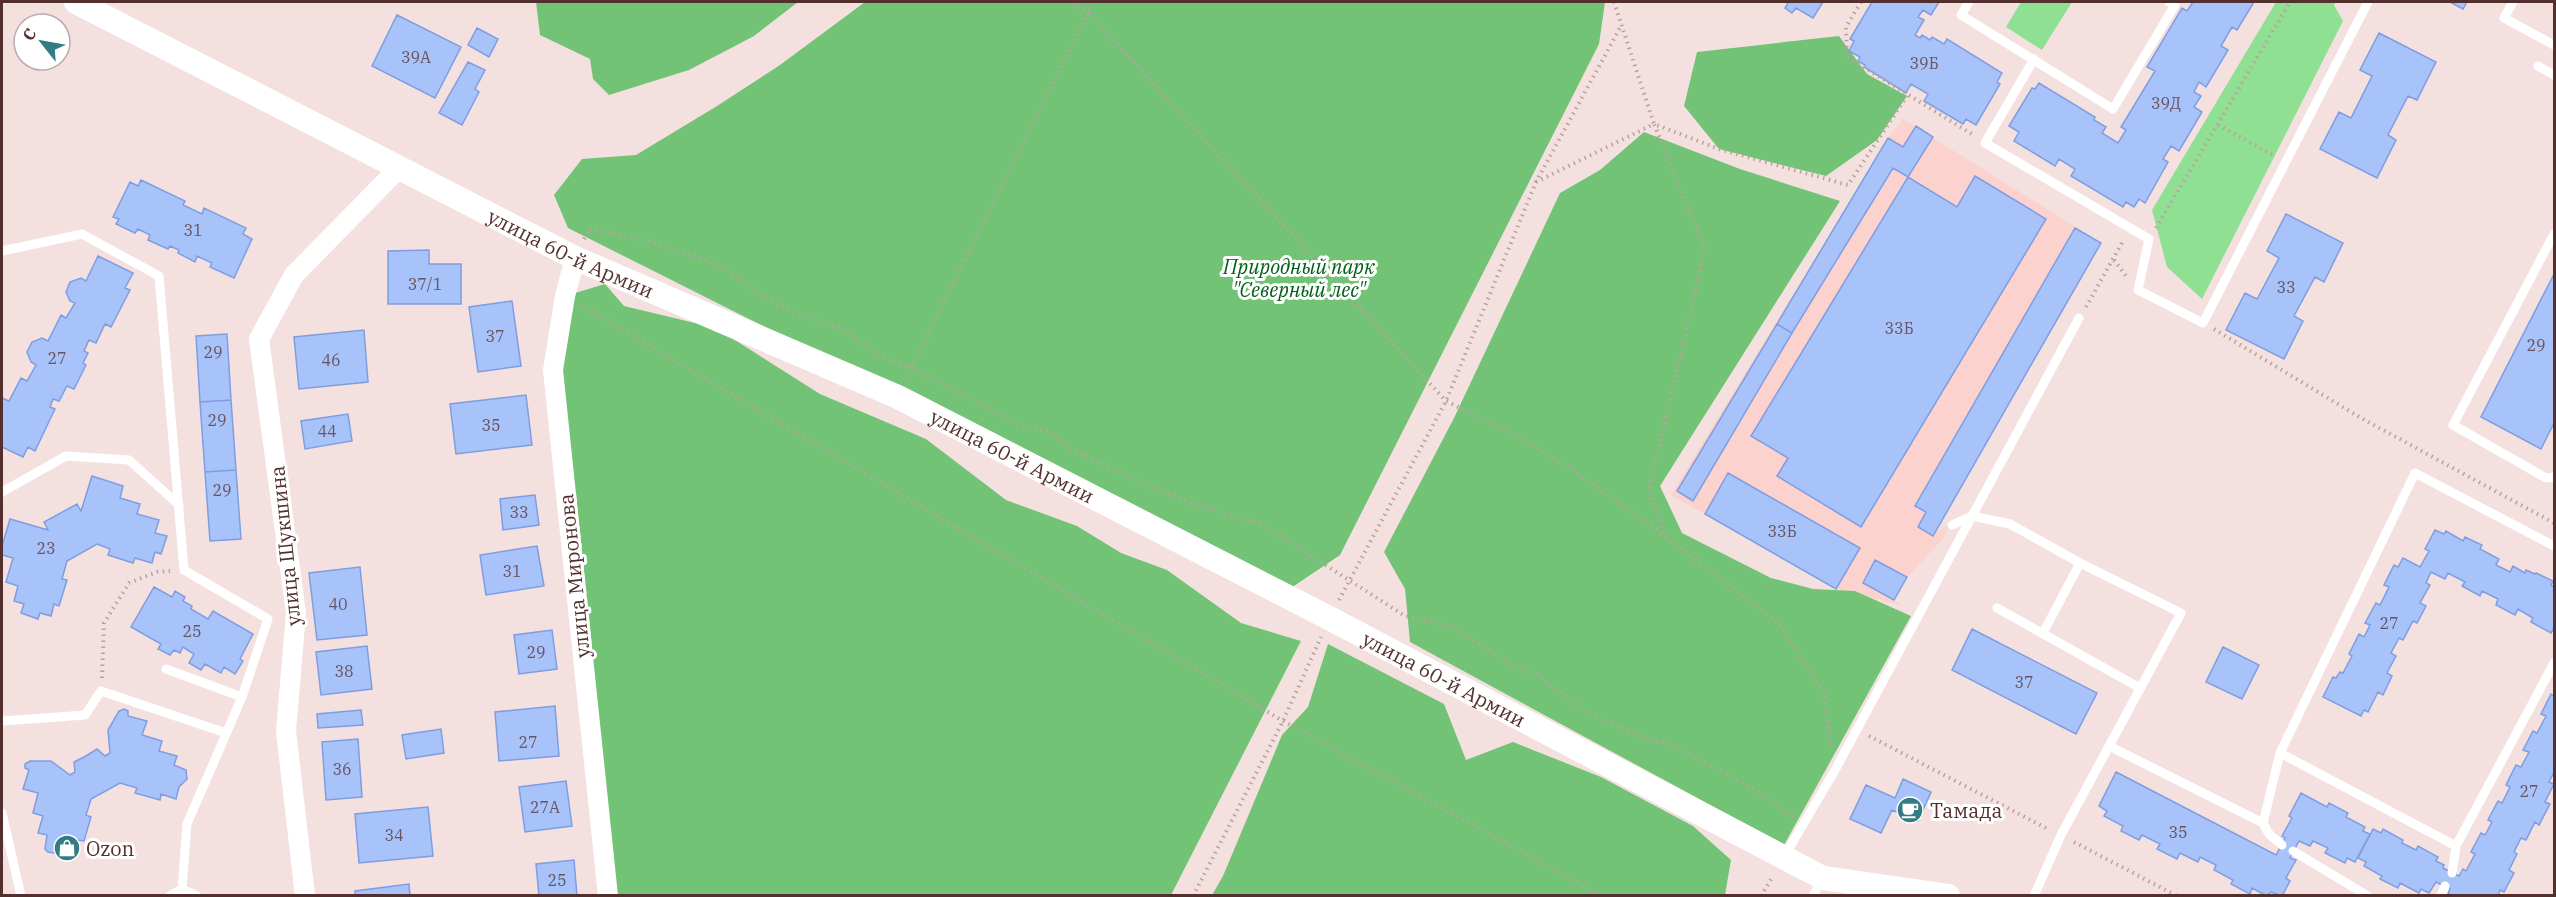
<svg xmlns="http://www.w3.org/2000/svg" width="2556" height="897" font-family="'IBM Plex Serif',serif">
<rect width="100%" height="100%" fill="#f4e1df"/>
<!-- built -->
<path fill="#fbd2ce" d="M1903 119 2101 243 1934 534 1950 524 1943 539 1907 577 1894 600 1904 606 1836 589 1671 495 1888 138Z"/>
<!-- green -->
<path fill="#90e094" d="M2021 2H2072L2042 50 2006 27Z
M2276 2H2336L2334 5 2343 21 2202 299 2167 267 2152 210Z"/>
<!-- forest -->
<path fill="#73c377" d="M536 2H798L754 36 689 70 609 95 593 79 590 59 540 35Z
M865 2H1605L1599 44 1340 555 1288 590 568 228 554 195 582 159 636 155 717 106 780 65Z
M1839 36 1867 74 1907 96 1877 140 1826 176 1719 149 1684 106 1697 52Z
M1644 132 1740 169 1840 201 1660 486 1682 533 1771 578 1813 589 1855 591 1911 616 1784 845 1410 642 1405 589 1384 552 1454 418 1560 193 1600 170Z
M605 284 624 306 716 328 820 394 926 439 1006 500 1077 526 1121 553 1167 570 1241 623 1301 641 1171 895H608L553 370 565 296Z
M1328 644 1444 704 1466 760 1513 742 1601 777 1693 826 1731 860 1725 895H1212L1223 876 1282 735 1308 707Z"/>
<!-- building -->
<path fill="#a8c2fa" stroke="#7f9de1" stroke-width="1.5" d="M1785 2H1823L1813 18 1796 8 1792 13 1785 8 1788 3Z
M1872 2H1939L1931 15 1923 10 1918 17 1924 20 1915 35 1920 38 1922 35 1930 40 1932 37 1944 44 1947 39 2002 73 1997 82 2000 84 1976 125 1966 119 1963 124 1924 101 1928 94 1911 84 1906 93 1864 67 1865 65 1858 61 1860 57 1849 51 1854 41 1850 39Z
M2193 2H2254L2237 30 2232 27 2221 46 2228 50 2206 87 2199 82 2194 92 2201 96 2194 107 2202 112 2179 151 2171 146 2163 159 2168 162 2145 203 2139 199 2134 207 2126 202 2123 207 2071 176 2075 169 2059 159 2055 166 2014 141 2019 132 2009 126 2032 88 2035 89 2039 83 2095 117 2094 120 2106 127 2102 133 2118 143 2126 130 2121 127 2155 71 2147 67 2182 8 2187 11Z
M2450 2H2467L2463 9Z
M397 15 461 47 435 98 372 66Z
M477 28 498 39 489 57 468 45Z
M2379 33 2436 62 2417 100 2408 96 2388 135 2396 140 2377 178 2320 149 2339 112 2351 118 2372 76 2360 70Z
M468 62 485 70 475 89 479 92 462 125 439 113Z
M1916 126 1933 137 1908 177 1893 168 1792 333 1777 324 1888 138 1903 147Z
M1975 176 2046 219 1861 527 1777 476 1788 458 1751 436 1908 177 1957 207Z
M141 180 185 201 183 205 202 214 204 208 246 228 243 234 252 239 234 278 210 267 212 263 197 256 195 262 178 253 179 250 170 246 168 249 148 240 150 235 138 229 135 233 116 224 119 219 113 217 130 182 138 186Z
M2286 214 2343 243 2324 282 2315 277 2294 316 2303 321 2284 359 2226 330 2245 293 2257 299 2279 258 2267 251Z
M2075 228 2101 243 1933 536 1918 527 1926 512 1915 506Z
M429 250V264H461V304H388V251Z
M98 256 133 273 125 288 130 290 111 327 105 324 96 343 89 340 84 351 88 353 83 363 86 365 74 389 67 386 59 401 53 399 50 407 55 409 35 451 28 447 23 457 2 447V398L9 401 21 378 27 381 36 365 31 362 27 352 32 342 42 338 48 341 61 315 66 318 75 303 70 301 66 292 70 282 81 278 86 281Z
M2554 274V423L2541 449 2481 417Z
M512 301 521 366 478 372 469 307Z
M1777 324 1792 333 1693 501 1677 491Z
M364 330 368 382 299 389 294 337Z
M227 334 231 400 200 402 196 336Z
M526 395 532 445 456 454 450 404Z
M231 400 236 470 205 472 200 402Z
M348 414 352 441 305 449 301 421Z
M236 470 241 539 210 541 205 472Z
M1728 473 1860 548 1836 589 1705 514Z
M92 476 123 486 120 498 140 504 137 514 159 520 155 533 167 536 161 554 155 552 152 563 135 558 133 563 108 555 110 549 97 544 67 561 62 579 67 580 59 606 54 604 51 616 40 613 38 619 21 613 24 604 14 601 18 586 6 582 13 558 2 555V546L10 519 48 530 44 522 77 504 81 511Z
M535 495 539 525 503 530 500 499Z
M2435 530 2444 534 2446 531 2463 541 2465 537 2482 545 2480 549 2499 559 2496 565 2510 572 2513 566 2525 573 2526 570 2535 574 2536 573 2553 581 2551 585 2554 587V628L2551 633 2531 622 2533 618 2518 609 2515 615 2496 605 2498 599 2482 591 2480 596 2462 586 2465 582 2448 573 2445 579 2431 572 2426 583 2430 585 2420 603 2426 606 2417 623 2413 621 2403 640 2399 638 2391 653 2396 656 2387 673 2392 676 2383 695 2378 692 2368 712 2364 710 2361 716 2323 697 2333 677 2336 678 2340 672 2343 673 2352 656 2349 654 2359 634 2364 637 2370 625 2365 623 2376 603 2380 605 2389 587 2384 585 2394 565 2398 567 2403 558 2420 567 2429 551 2425 549Z
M537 546 544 586 486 595 480 555Z
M1875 560 1907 577 1894 600 1863 583Z
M360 567 367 635 317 640 309 573Z
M154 587 172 597 175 591 185 597 183 601 192 606 191 609 208 619 213 611 253 634 240 659 243 661 235 674 224 667 221 673 205 664 201 670 189 663 194 654 183 647 180 653 174 650 170 655 158 649 161 644 131 627Z
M1972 629 2097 693 2076 734 1952 670Z
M552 630 557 669 519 674 514 635Z
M367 646 372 689 321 695 316 652Z
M2223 647 2259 665 2242 699 2206 682Z
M2551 694 2554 696V772L2549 782 2554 784 2545 802 2550 804 2539 825 2535 822 2526 840 2521 838 2514 852 2517 854 2509 870 2514 873 2504 892 2500 890 2498 896H2453L2448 893 2450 889 2436 882 2429 893 2421 889 2419 893 2400 883 2398 888 2380 879 2382 876 2364 866 2366 862 2358 858 2373 829 2381 833 2383 829 2403 840 2402 843 2416 850 2418 846 2438 857 2436 861 2444 865 2443 868 2459 876 2463 869 2466 871 2475 854 2471 852 2481 833 2485 835 2492 822 2488 820 2498 801 2502 803 2510 787 2506 785 2516 765 2521 767 2529 752 2523 750 2533 731 2537 733 2546 716 2541 714Z
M555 706 559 756 499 761 495 712Z
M124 709 128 711V716L147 721 142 735 162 741 159 751 177 756 174 765 186 770 187 779 179 787 176 799 161 794 160 800 135 793 137 788 120 783 91 799 86 815 91 817 84 841 78 840 75 854 63 851 60 854 48 852 45 849 47 835 38 833 43 816 33 813 38 793 23 789 29 770 25 768V764L30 761H51L70 775 75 772 74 762 86 756 97 749 105 756 110 753 108 730 119 711Z
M361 710 363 725 318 728 317 714Z
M441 729 444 753 406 759 402 735Z
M358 739 362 797 326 800 322 742Z
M2116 772 2276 855 2285 838 2282 836 2292 818 2289 816 2301 793 2327 807 2329 803 2348 813 2346 817 2365 827 2363 831 2370 834 2355 862 2347 858 2345 863 2325 853 2328 848 2313 841 2310 846 2299 841 2290 858 2296 860 2286 878 2290 881 2282 896 2271 892 2267 896 2252 888 2250 894 2231 884 2233 880 2214 870 2216 865 2200 857 2198 862 2180 853 2177 859 2157 849 2160 844 2142 835 2139 840 2121 831 2123 826 2104 816 2107 811 2099 806Z
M1903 779 1931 792 1918 821 1892 810 1881 833 1850 819 1866 785 1895 798Z
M566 781 572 826 525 832 519 787Z
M428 807 433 856 359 863 355 814Z
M574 860 577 896H539L536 864Z
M409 884 410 896H355V891Z"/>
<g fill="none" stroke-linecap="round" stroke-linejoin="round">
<!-- path -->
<path stroke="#baa19e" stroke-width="4" stroke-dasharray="1.5 4.5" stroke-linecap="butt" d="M1092 2 1088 13 1446 401 1515 435 1579 474 1666 537
M1614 2 1654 124 1719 149 1848 185 1907 96
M1861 2 1846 27 1847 57 1975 136
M2218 125 2275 156
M1536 182 1654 124 1705 249 1649 490 1666 537 1779 624 1823 691 1831 745
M2156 228 2290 2
M584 239 589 229 652 242 676 252 702 258 724 268 770 301 816 321 841 329 881 356 911 368 1022 426 1049 431 1070 448 1137 481 1191 503 1263 525 1405 616 1450 626 1514 666 1537 675 1588 713 1642 737 1673 745 1756 790 1793 817
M2114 260 2126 276
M581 305 1283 721 1602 896
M2086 307 2123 241
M2214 329 2361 418 2554 523
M906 379 1088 13 1069 2
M1339 600 1446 401 1536 182 1621 26
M102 678 104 623 129 583 157 572 170 571
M1869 736 2048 829
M2074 842 2177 896
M1193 896 1283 721 1321 637
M1761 896 1773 876
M2552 896 2554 891"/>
<!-- service -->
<path stroke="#fff" stroke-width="9" d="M1969 2 1961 15 2113 109 2175 5 2169 2
M2513 2 2504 18 2554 45
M2034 59 1985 143 2149 239 2138 290 2203 323 2368 2
M2538 66 2554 75
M2554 234 2453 425 2546 478 2554 477
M2 251 82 234 159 276 184 570 268 619 242 697 166 669
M2 492 66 456 129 460 179 505
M1952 525 1972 516 2010 524 2080 563 2181 613 2061 835 2034 896
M1997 608 2140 688
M2043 633 2080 563
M2 721 85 715 101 691 226 733
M2109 746 2263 823 2269 834 2282 845
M2280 753 2456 846
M2 813 21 896
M2263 823 2280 753 2415 473 2554 546
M2293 851 2368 896
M1784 857 1835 770 2079 318
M2452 873 2456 846 2554 663
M182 889 187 824 242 697
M170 896 182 889 197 896
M1813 896 1823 878
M2441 896 2445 886"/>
<!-- minor -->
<path stroke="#fff" stroke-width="20" d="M575 258 565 296 553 370 608 896
M305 896 286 731 296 613 259 339 294 275 399 168"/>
<!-- tertiary -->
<path stroke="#fff" stroke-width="24" id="s1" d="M76 2 575 258 898 397 1329 618 1823 878 1948 896"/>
</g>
<!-- icons -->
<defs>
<symbol id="cafe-disc" viewBox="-11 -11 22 22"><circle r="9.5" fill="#347c84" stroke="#fff"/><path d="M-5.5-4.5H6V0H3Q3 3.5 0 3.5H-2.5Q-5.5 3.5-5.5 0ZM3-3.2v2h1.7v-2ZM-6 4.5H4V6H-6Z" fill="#fff"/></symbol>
<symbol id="shop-disc" viewBox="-11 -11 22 22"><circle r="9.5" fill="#347c84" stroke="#fff"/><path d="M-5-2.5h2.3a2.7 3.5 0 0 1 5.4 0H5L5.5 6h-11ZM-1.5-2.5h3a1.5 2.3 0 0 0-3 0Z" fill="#fff"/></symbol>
</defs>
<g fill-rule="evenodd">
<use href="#cafe-disc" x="1895" y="795" width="30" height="30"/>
<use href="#shop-disc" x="52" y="833" width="30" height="30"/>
</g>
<g text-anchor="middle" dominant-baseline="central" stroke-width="6" stroke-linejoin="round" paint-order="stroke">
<!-- number labels -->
<g font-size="16" fill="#685460">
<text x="416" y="57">39А</text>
<text x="1924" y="63">39Б</text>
<text x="2166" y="103">39Д</text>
<text x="193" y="230">31</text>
<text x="425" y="284">37/1</text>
<text x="2286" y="287">33</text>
<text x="1899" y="328">33Б</text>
<text x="495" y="336">37</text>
<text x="2536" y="345">29</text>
<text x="213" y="352">29</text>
<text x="57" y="358">27</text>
<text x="331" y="360">46</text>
<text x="217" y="420">29</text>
<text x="491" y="425">35</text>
<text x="327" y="431">44</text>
<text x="222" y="490">29</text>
<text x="519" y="512">33</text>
<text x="1782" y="531">33Б</text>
<text x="46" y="548">23</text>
<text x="512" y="571">31</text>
<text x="338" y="604">40</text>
<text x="2389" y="623">27</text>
<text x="192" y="631">25</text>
<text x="536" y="652">29</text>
<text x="344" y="671">38</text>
<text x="2024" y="682">37</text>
<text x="528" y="742">27</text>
<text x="342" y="769">36</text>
<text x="2529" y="791">27</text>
<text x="545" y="807">27А</text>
<text x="2178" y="832">35</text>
<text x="394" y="835">34</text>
<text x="557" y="880">25</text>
</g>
<!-- street labels -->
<g font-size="20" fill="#53302d" stroke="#fff">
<text stroke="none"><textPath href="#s1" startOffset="555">улица 60-й Армии</textPath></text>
<text stroke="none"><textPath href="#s1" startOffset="1041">улица 60-й Армии</textPath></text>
<text transform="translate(285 546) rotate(-96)">улица Шукшина</text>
<text transform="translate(574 576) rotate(-96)">улица Миронова</text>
<text stroke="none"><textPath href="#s1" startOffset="1527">улица 60-й Армии</textPath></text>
</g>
<!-- park labels -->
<g font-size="20" font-style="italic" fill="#005f17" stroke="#fff">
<text x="1299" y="266">Природный парк<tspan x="1299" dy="23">"Северный лес"</tspan></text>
</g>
<!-- poi labels -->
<g font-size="20" fill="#53302d" stroke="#fff" text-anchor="start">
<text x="1930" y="810">Тамада</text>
<text x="86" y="848">Ozon</text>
</g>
</g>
<!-- border -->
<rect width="2556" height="897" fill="none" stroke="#53302d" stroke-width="6"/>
<!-- north arrow -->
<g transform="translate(42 42) rotate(301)"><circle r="28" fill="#ffffff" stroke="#baacab" stroke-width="1.5"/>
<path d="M0-4.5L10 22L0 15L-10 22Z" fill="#347c84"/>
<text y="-9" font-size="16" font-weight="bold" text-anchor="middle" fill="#53302d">С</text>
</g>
</svg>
